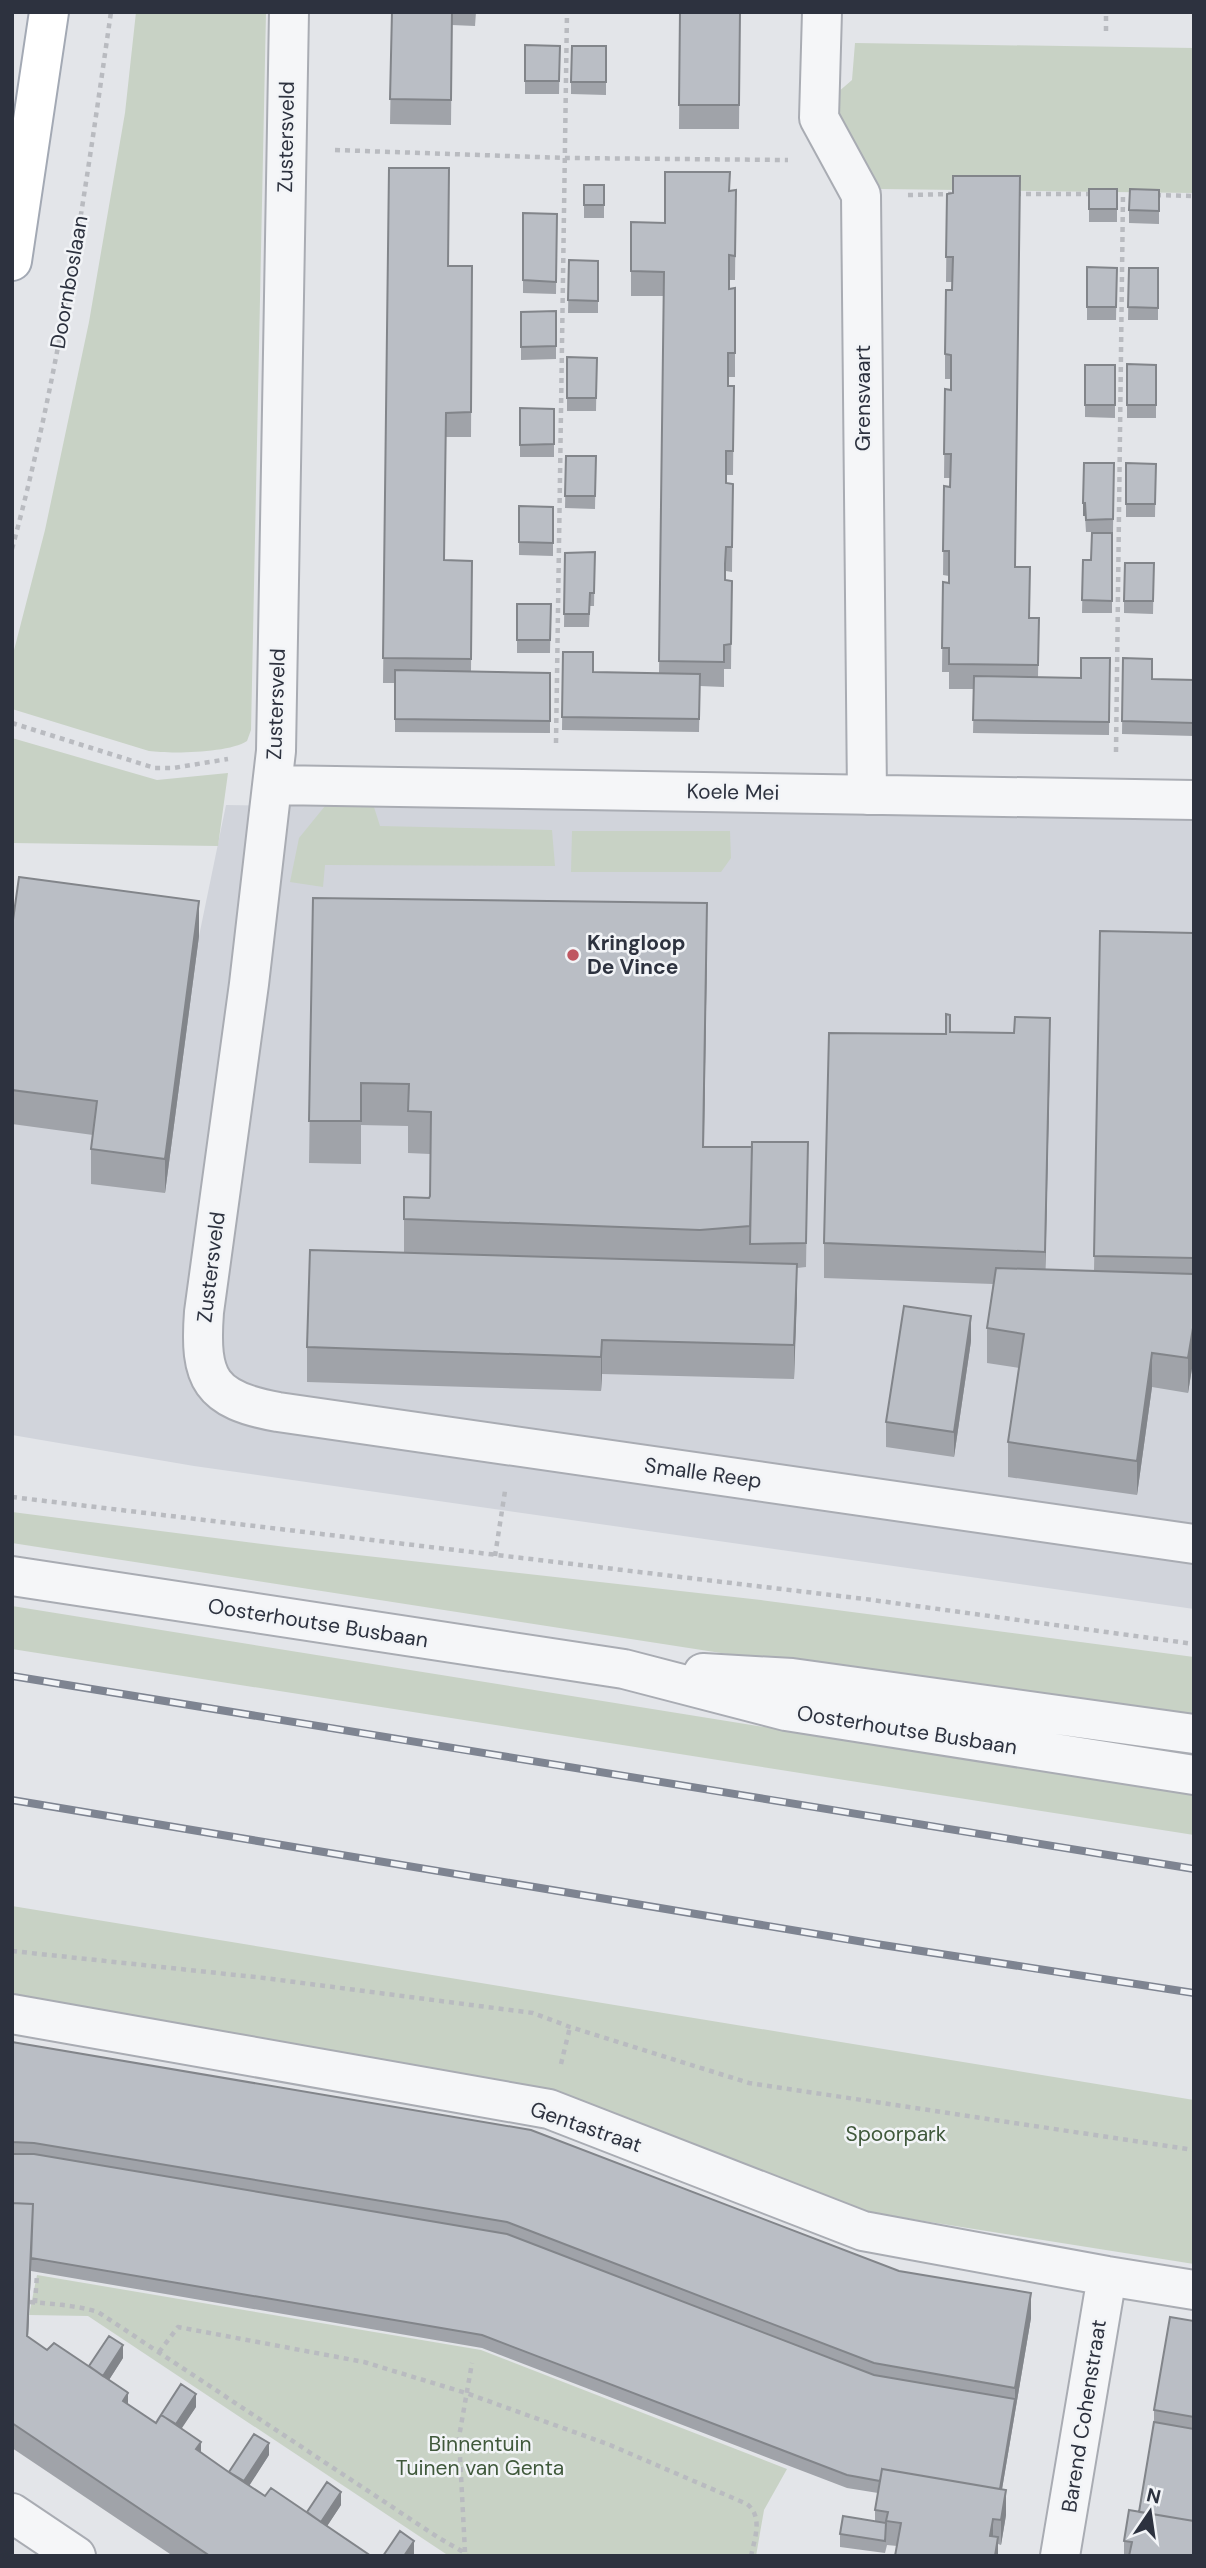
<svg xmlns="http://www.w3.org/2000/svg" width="1206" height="2568" font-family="'DM Sans',sans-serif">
<rect width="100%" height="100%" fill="#e3e5e9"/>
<!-- built -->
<path fill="#d1d4db" d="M226 805 1194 818V1609L194 1466 12 1435V961L199 936Z"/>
<!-- green -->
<path fill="#c8d2c5" d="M136 12H266L251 730 247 741C229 753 171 754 149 751L12 709V658L45 530 89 322 125 113Z
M855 43 1194 48V193L881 189C870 167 849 149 841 127 837 116 837 104 837 93L852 80Z
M12 738 157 780 228 773 218 846 12 843Z
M325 806 374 807 380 826 552 830 555 866 325 865 323 887 290 882 299 838Z
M572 831H730L731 858 721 872H571Z
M12 1512 286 1547 761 1600 1194 1657V1719L747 1657 12 1543Z
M12 1606 889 1747 1194 1794V1835L12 1649Z
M12 1906 1194 2100V2264L861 2211 550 2092 12 2000Z
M37 2275 481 2350 787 2469 764 2510 756 2556H449L88 2316 29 2315Z"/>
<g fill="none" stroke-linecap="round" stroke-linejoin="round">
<defs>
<path id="minor" d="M289 12 276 751 249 984 204 1312C199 1379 210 1400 278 1412L1194 1544
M822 12 819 118 861 195 867 795
M272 785 1194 800
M12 1576 624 1669 786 1711 1194 1775
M703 1673 792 1678 1194 1734
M12 2014 549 2109 863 2231 1107 2276 1194 2290
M12 2513 76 2556
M1060 2556 1107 2276"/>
<path id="major" d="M12 261 49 12"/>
</defs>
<!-- minor casing -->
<use href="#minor" stroke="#a9acb3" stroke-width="42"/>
<!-- major casing -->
<use href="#major" stroke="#a3a9b4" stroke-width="42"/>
<!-- path -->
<path stroke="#b9bbc0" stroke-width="4.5" stroke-dasharray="5 5" stroke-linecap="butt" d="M1106 31V12
M335 150 566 158 788 160
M1016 194H1091
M908 195 951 194
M1156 195 1194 196
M12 549C60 372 85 193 111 12
M12 723 155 768H173L228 759
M556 743 567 12
M1116 752 1123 194
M12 1497 865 1599 1194 1644
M495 1556 505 1491
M12 1951 264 1978 533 2013 570 2027 749 2083 1194 2150
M561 2064 570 2027
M30 2302C54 2304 74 2305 98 2312L439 2538 465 2553 467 2556
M35 2303 37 2275
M159 2352 178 2327 364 2362 466 2393 610 2445 747 2504C763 2517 755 2537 751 2556
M465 2552 459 2437 472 2363"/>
<!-- minor -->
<use href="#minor" stroke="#f5f6f8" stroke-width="38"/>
<!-- major -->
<use href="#major" stroke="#fff" stroke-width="38"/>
<defs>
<path id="rail" d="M12 1676 1194 1869
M12 1800 876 1944 1194 1993"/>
</defs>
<!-- rail casing -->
<use href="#rail" stroke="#7e8491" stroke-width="8"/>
<!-- rail -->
<use href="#rail" stroke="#f2f4f7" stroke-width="5" stroke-dasharray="16" stroke-linecap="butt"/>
</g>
<!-- wall -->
<path fill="#a0a3a9" d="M392 12H476L475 26 452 25 451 125 390 124Z
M680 12H740L739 129H679Z
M947 12H992V13H947Z
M560 46 559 94H525V81Z
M606 46V95L571 94V82Z
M389 168 448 266H472L471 437H446L444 560 472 561 471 671 550 673V733L395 732V683H383Z
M584 185H604V218H584Z
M1089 189H1117V222H1089Z
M736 190 735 280H729V289L735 288V377H728V386H734L733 475H726V483L733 484 732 572 726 571 725 580 732 581 731 669H724V687L700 686 699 732 562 730 563 652 593 672 659 673 664 296H631V222L665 223 730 191Z
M1159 190V224L1129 223V210Z
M947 194 1015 567 1029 618H1039L1038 677 1081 678 1110 658 1109 735 973 733 974 689H949V672H942L943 582 949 583V576L943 575 944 486 950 487V478H944L945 389 951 390V379H945V354L953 282H946Z
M523 213 557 214 556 294 523 293Z
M569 260 598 261V313H568Z
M1087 267 1117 268 1116 320H1087Z
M1129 268H1158V320H1128Z
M556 311V359L521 360V312Z
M567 357 597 358 596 411H567Z
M1115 365V418L1085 417V405Z
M1156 365V418H1127V405Z
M520 408 554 409V457H520Z
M566 456H596L595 509 565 508Z
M1114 463 1113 532H1086L1085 516H1083Z
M1156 464 1155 517H1126V504Z
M553 507V556L519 555V542Z
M1112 533V613H1082L1083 560H1091Z
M595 552 594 606H590L589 627H564L565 553Z
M1154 563 1153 614 1124 613V601Z
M517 604H551L550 653H517Z
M1123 658 1152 679 1194 680V736L1122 734Z
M313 898 707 945 704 1147H752L808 1142 806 1267 797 1268 794 1379 602 1374 601 1391 307 1382V1347L404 1253V1197L429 1198 430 1196V1154L408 1153V1126L361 1125V1164L309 1163Z
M12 927 199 936 165 1193 91 1184V1149L93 1135 12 1124Z
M1100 931 1194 933V1356L1188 1393 1152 1387 1137 1495 1008 1477V1442L1019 1368 987 1363V1328L993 1284 824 1278V1243L946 1034 950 1032 1050 1052 1045 1269 1094 1271Z
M971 1341 954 1457 886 1447V1422Z
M1194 1454V1503H1192V1468Z
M12 2042 899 2271 1031 2318 1002 2489 1006 2515 1001 2545 998 2544V2556L887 2545 885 2553 840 2547V2534L875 2521V2510L878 2493 847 2488 482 2348 31 2271V2268L28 2337 47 2350 89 2366 123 2358 109 2380 128 2404 156 2423 196 2407 181 2428 201 2453 229 2472 269 2455 249 2485 265 2496 307 2512 341 2505 327 2526 371 2556H173L12 2448Z
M1194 2321V2556H1124V2541L1139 2512 1154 2422V2410Z"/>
<!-- shaded-wall -->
<path fill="#82858a" d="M1083 503H1085V516H1083Z
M199 901V936L165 1193V1159Z
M707 903V945L703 1189V1147Z
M1050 1018V1052L1045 1286V1252Z
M797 1264V1298L794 1379V1345Z
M971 1316V1341L954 1457V1432Z
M1194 1322V1356L1188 1393V1358Z
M602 1340V1374L601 1391V1357Z
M1152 1353V1387L1137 1495V1461Z
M33 2204 31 2268 27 2361V2336Z
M1031 2293V2318L998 2513V2500L1015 2399V2388Z
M123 2345V2358L98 2397V2384Z
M128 2393V2417L123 2401Z
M196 2394V2407L170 2446V2433Z
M201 2442V2466L196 2449Z
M269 2443V2455L244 2494V2481Z
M1006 2490V2515L1001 2545V2520Z
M341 2492V2505L316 2543V2530Z
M993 2519V2543L990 2536Z
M998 2537V2556H995Z
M414 2541V2554L413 2556H404Z"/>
<!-- building -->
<path fill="#babec5" stroke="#82858a" stroke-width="2" d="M392 12H452L451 100 390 99Z
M680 12H740L739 105H679Z
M525 45 560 46 559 81H525Z
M572 46H606V82H571Z
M389 168H449L448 266H472L471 412 446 413 444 560 472 561 471 659 383 658Z
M665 172H730L729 191 736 190 735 256 729 255V289L735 288V353H728V386H734L733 451H726V483L733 484 732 547H726L725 564V580L732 581 731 644 724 645V662L659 661 664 272 631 271V222L665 223Z
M953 176H1020L1015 567H1030L1029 618H1039L1038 665 949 664V648H942L943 582 949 583V551H943L944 486 950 487 951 454H944L945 389 951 390V355L945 354 946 290H952L953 257H946L947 194 953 193Z
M584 185H604V205H584Z
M1089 189H1117V209H1089Z
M1130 189 1159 190V211L1129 210Z
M523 213 557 214 556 282 523 280Z
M569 260 598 261V301L568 300Z
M1087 267 1117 268 1116 307H1087Z
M1129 268H1158V308L1128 307Z
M556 311V346L521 347V312Z
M567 357 597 358 596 398H567Z
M1127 364 1156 365V405H1127Z
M1085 365H1115V405H1085Z
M520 408 554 409V444L520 445Z
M566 456H596L595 496H565Z
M1084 463H1114L1113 519 1086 520 1085 503H1083Z
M1126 463 1156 464 1155 504H1126Z
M519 506 553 507V543L519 542Z
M1092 533H1112V601L1082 600 1083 560H1091Z
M595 552 594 593H590L589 614H564L565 553Z
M1125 563H1154L1153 601H1124Z
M517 604H551L550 640H517Z
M563 652H593V672L700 674 699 719 562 717Z
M1081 658H1110L1109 722 973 720 974 676 1081 678Z
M1123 658 1152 659V679L1194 680V723L1122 721Z
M395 670 550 673V721L395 719Z
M19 877 199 901 165 1159 91 1149 97 1101 12 1090V927Z
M313 898 707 903 703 1147H752L750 1226 700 1230 404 1219V1197L429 1198 430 1196 431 1112 408 1111 409 1084 361 1083V1121H309Z
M1100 931 1194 933V1258L1094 1256Z
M946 1014 950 1015V1032L1014 1033 1015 1017 1050 1018 1045 1252 824 1243 829 1033 946 1034Z
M752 1142H808L806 1243 750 1244Z
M310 1250 797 1264 794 1345 602 1340 601 1357 307 1347Z
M996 1268 1194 1274V1322L1188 1358 1152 1353 1137 1461 1008 1442 1024 1334 987 1328Z
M904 1306 971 1316 954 1432 886 1422Z
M12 2042 531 2130 899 2271 1031 2293 1015 2388 874 2363 507 2222 34 2143 12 2142Z
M12 2154H34L507 2234 874 2375 1015 2399 1000 2489 882 2469 880 2481 847 2475 482 2335 31 2258 33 2204 12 2203Z
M12 2203 33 2204 27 2336 47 2350 54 2343 127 2392 128 2393 123 2401 156 2423 161 2415 163 2416 201 2442 196 2449 230 2473 265 2496 271 2488 371 2556H210L12 2423Z
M1170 2317 1194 2321V2417L1154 2410Z
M109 2336 123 2345 103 2376 89 2366Z
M181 2384 196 2394 176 2424 161 2415 157 2421Z
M1154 2422 1194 2429V2521L1139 2512Z
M254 2434 269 2443 244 2481 229 2472Z
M882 2469 1006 2490 1001 2520 993 2519 990 2536 998 2537 995 2556H895L901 2523 886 2521 888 2512 875 2510Z
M327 2482 341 2492 321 2522 307 2512Z
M1129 2510 1194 2521V2556H1129L1132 2542 1124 2541Z
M843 2516 886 2523 885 2541 840 2534Z
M400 2531 414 2541 404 2556H383Z"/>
<!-- markers -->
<circle fill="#bf5761" stroke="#f2f4f7" stroke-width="2.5" cx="573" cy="955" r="7"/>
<g text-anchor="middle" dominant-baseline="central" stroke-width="5" stroke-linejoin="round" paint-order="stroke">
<!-- street labels -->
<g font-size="21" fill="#2d323f" stroke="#f2f4f7">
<text transform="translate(286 137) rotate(-89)">Zustersveld</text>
<text transform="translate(69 282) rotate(-80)">Doornboslaan</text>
<text transform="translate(863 398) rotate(-90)">Grensvaart</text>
<text transform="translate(276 704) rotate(-88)">Zustersveld</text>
<text transform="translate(733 792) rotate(1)">Koele Mei</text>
<text transform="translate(211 1267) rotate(-83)">Zustersveld</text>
<text transform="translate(703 1473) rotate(8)">Smalle Reep</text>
<text transform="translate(318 1623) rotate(9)">Oosterhoutse Busbaan</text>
<text transform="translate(907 1730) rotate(9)">Oosterhoutse Busbaan</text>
<text transform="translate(586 2127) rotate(19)">Gentastraat</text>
<text transform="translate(1084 2416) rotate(-81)">Barend Cohenstraat</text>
</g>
<!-- poi labels -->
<g font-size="21" font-weight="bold" fill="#2d323f" stroke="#f2f4f7" text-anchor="start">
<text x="587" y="943">Kringloop<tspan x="587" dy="24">De Vince</tspan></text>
</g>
<!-- park labels -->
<g font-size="21" fill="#40593b" stroke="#f2f4f7">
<text x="896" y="2134">Spoorpark</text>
<text x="480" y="2444">Binnentuin<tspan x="480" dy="24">Tuinen van Genta</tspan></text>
</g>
</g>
<!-- border -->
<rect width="1206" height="2568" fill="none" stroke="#2d323f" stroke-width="28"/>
<!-- north arrow -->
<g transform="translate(1150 2512) rotate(13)" stroke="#f2f4f7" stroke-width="5" paint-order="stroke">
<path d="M0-5L12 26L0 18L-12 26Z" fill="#2d323f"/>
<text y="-10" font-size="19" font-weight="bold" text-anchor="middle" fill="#2d323f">N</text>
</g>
</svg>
